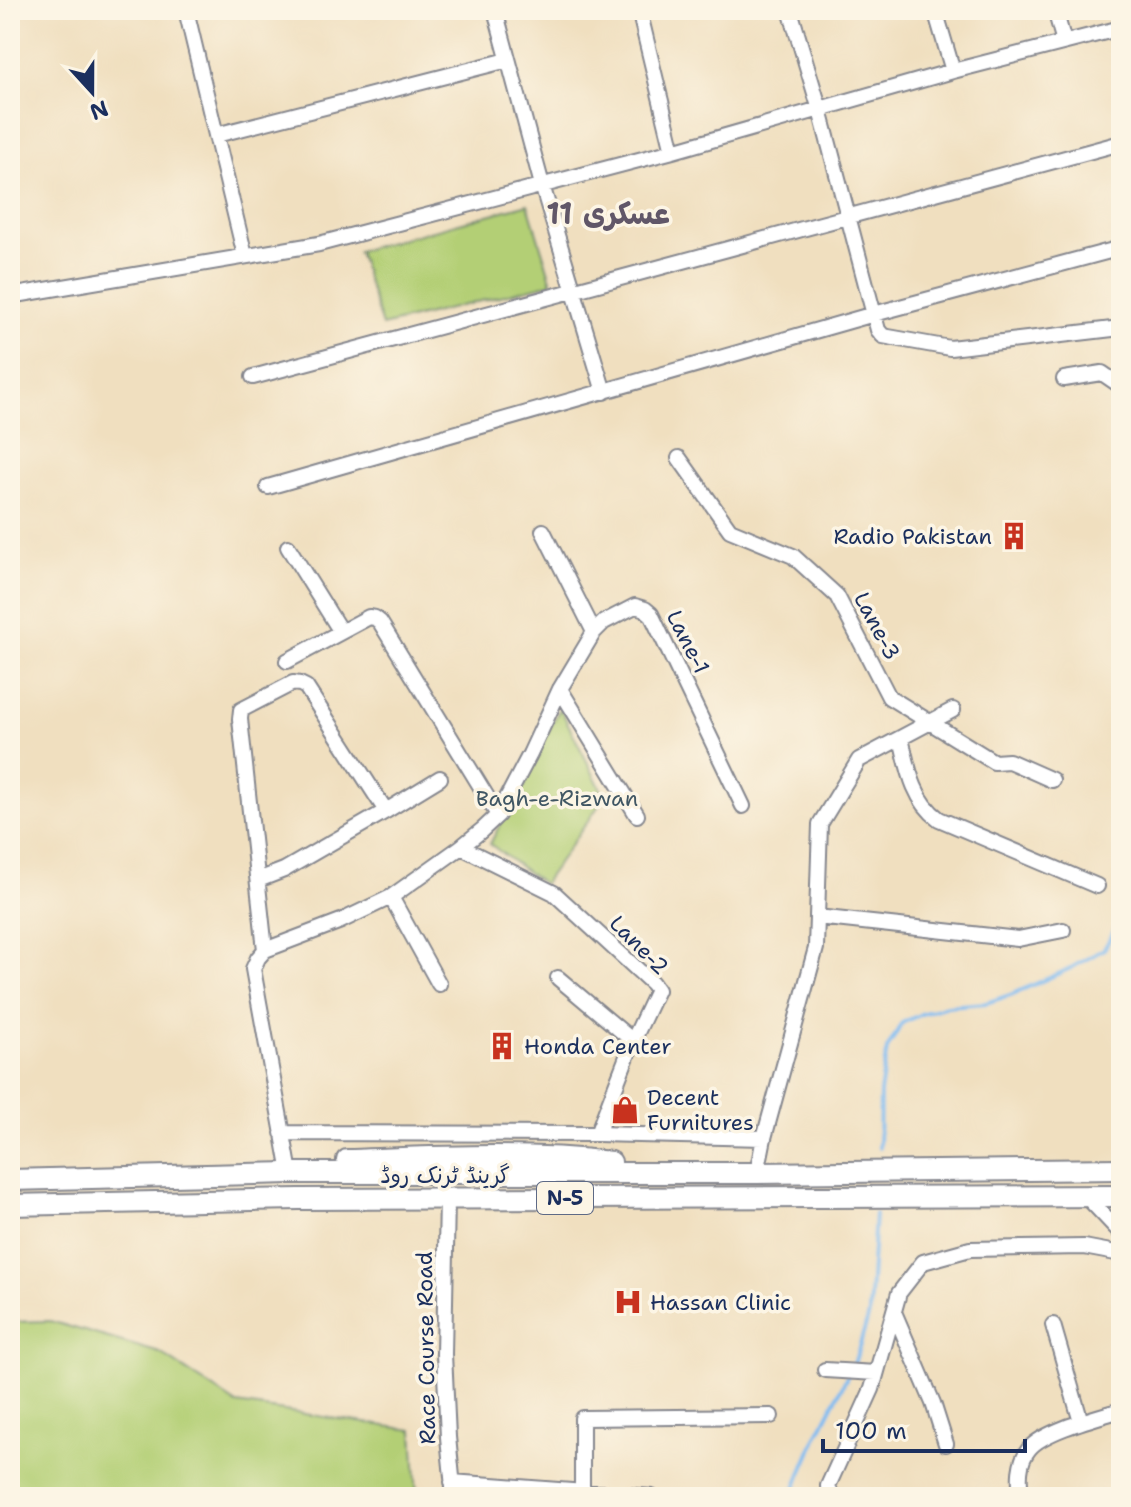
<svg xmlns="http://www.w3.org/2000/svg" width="1131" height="1507" font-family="'Shantell Sans','Playpen Sans Arabic',sans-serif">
<rect width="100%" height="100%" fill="#fcf5e5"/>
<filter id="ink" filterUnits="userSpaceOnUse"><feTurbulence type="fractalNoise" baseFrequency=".0125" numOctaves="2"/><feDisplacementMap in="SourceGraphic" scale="16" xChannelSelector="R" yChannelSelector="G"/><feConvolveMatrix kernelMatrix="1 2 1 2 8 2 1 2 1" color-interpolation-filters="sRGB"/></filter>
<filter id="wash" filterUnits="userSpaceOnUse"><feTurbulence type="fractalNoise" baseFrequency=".006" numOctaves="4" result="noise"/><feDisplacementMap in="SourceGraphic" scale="32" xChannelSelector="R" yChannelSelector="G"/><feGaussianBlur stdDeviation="1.8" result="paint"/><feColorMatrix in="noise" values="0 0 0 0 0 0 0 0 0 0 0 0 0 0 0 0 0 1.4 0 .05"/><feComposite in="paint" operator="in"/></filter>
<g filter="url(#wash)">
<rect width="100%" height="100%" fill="#f0dfbf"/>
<!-- green -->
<path fill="#b3cf75" stroke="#677f6a" stroke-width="2" d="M528 204 552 283 382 326 358 251Z
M560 708 605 797 543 884 490 844Z
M50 1321 160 1353 237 1404 413 1430 417 1497H10V1322Z"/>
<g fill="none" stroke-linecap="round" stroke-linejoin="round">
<!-- stream -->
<path stroke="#7fbbf1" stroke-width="4" d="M879 1147 880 1092 887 1049 902 1023 921 1014 947 1006 986 1003 1013 994 1071 968 1104 949 1121 919
M791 1497 817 1436 855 1361 869 1314 875 1214"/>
</g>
</g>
<g filter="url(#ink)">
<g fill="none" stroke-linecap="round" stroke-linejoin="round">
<defs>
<path id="minor" d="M186 10 245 256
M495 10 542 185 604 392
M639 10 673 151
M790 10 820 110 878 330 883 336 950 348 1121 328
M935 10 953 71
M1055 10 1064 42
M216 135 508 60
M10 296 319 244 673 151 953 71 1121 28
M253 377 1121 143
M1064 379 1102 373 1121 386
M679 458 730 530 793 556 837 596 889 697 994 762 1009 761 1052 780
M268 487 874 314 1121 248
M543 531 594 632
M288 547 341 632
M287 661 369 617 375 618 380 622 498 815
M560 689 637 815
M901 738C908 768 913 800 939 819L1097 886
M461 847 554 893 652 983 657 990 633 1041 597 1134
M258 880 284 870 386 811 440 778
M391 897 439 984
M817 917 1018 939 1063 930
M265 950 240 719 241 710 293 683 300 684 306 687 386 811
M558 978 633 1041
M282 1133 597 1134 764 1138
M290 1173 253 969 258 958 265 950 341 921 391 897 461 847 482 830 498 815 530 754 560 689 594 632 604 622 635 606 645 609 651 614 743 806
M757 1173 764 1138 816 948 820 824 859 760 953 710
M1086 1196 1121 1233
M447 1199 444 1354 448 1437 454 1497
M894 1312 933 1403 946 1444
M1053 1325 1081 1422
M825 1370 876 1373
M452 1482 652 1497
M582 1492V1418L771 1416
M832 1497 828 1486 872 1389 899 1293 923 1262 970 1249 1084 1247 1121 1254
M1021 1497C1019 1481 1018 1462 1029 1449 1043 1431 1098 1417 1121 1410"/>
<path id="highway" d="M347 1160C435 1157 524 1152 611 1162
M10 1180 290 1173H757L1121 1169
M10 1205 299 1199 1121 1196"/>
</defs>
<!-- minor casing -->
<use href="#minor" stroke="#86878e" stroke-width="18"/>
<!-- highway casing -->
<use href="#highway" stroke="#86878e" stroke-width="24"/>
<!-- minor -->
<use href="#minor" stroke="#fff" stroke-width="14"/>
<!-- highway -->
<use href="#highway" stroke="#fff" stroke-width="20"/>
</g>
</g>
<!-- icons -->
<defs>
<symbol id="building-bare" viewBox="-9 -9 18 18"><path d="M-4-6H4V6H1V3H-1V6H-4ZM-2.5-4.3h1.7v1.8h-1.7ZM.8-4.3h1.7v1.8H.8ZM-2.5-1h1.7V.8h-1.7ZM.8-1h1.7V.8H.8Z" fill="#c8321e" stroke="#fcf5e5" stroke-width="2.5" paint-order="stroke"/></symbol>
<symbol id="shop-bare" viewBox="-9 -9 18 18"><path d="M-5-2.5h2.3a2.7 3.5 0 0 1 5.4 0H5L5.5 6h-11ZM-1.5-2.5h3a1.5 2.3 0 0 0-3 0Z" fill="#c8321e" stroke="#fcf5e5" stroke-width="2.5" paint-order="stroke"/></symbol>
<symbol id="hospital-bare" viewBox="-9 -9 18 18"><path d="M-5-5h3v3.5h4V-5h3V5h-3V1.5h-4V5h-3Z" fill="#c8321e" stroke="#fcf5e5" stroke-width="2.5" paint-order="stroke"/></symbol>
</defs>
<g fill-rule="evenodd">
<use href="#building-bare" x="994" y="516" width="40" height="40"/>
<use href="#building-bare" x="482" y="1026" width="40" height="40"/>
<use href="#shop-bare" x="605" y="1090" width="40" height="40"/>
<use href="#hospital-bare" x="608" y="1282" width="40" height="40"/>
</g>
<g text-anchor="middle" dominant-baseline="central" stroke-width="7" stroke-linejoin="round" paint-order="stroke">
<!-- shield labels -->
<rect fill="#fcf5e5" stroke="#5e6a86" stroke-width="2" x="537" y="1182" width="56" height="32" rx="6"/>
<g font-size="20" font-weight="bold" fill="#1b2f5e">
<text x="565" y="1198">N-5</text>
</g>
<!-- poi labels -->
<g font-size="22" fill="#1b2f5e" stroke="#fcf5e5" text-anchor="start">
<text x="992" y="536" text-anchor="end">Radio Pakistan</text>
<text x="524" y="1046">Honda Center</text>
<text x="647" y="1097">Decent<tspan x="647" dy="25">Furnitures</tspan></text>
<text x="650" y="1302">Hassan Clinic</text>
</g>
<!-- street labels -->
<g font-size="22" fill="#1b2f5e" stroke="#fcf5e5">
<text transform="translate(877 626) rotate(62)">Lane-3</text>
<text transform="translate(688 642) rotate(63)">Lane-1</text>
<text transform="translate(639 945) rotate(45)">Lane-2</text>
<text x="445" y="1175">گرینڈ ٹرنک روڈ</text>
<text transform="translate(426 1348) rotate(-91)">Race Course Road</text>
</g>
<!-- park labels -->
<g font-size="22" fill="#415764" stroke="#fcf5e5">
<text x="557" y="798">Bagh-e-Rizwan</text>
</g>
<!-- district labels -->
<g font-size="30" font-weight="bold" fill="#615768" stroke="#fcf5e5">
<text x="608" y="213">عسکری 11</text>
</g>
</g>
<!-- margin -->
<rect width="1131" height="1507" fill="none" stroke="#fcf5e5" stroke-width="40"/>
<!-- north arrow -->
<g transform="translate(92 92) rotate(159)" stroke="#fcf5e5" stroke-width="6" paint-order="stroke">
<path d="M0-6L14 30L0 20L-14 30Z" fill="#1b2f5e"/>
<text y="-12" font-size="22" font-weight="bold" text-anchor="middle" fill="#1b2f5e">N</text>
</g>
<!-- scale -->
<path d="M823 1439v12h202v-12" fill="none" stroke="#1b2f5e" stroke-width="4"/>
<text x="835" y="1439" font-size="24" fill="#1b2f5e" stroke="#fcf5e5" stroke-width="6" paint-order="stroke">100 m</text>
</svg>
